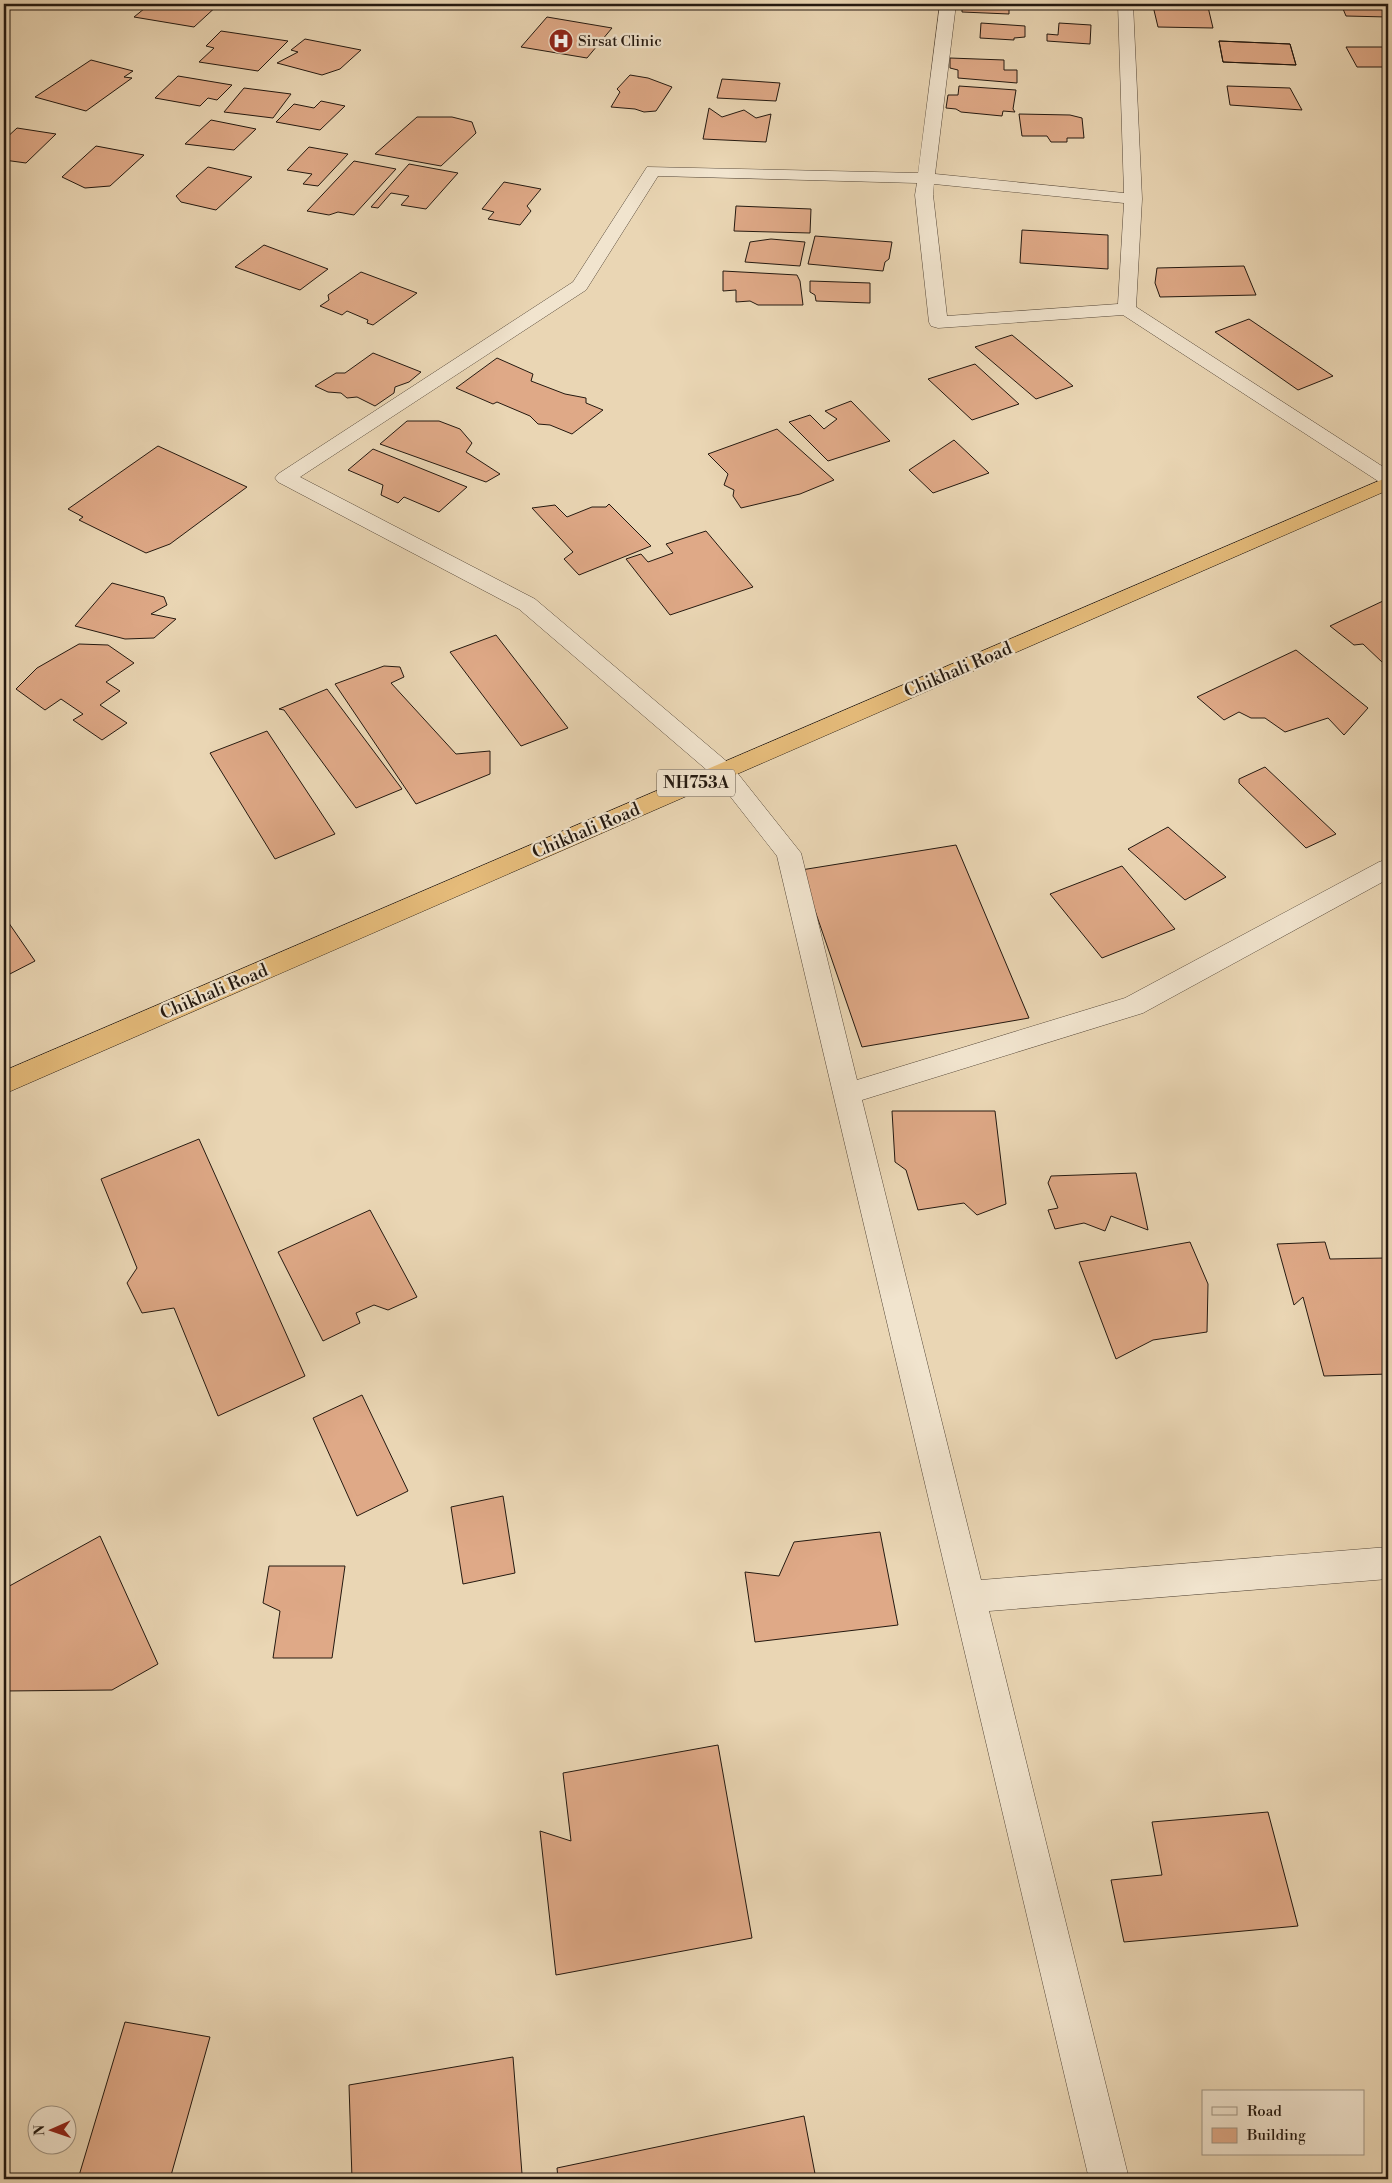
<svg xmlns="http://www.w3.org/2000/svg" width="1392" height="2183" font-family="'Libre Bodoni',serif">
<rect width="100%" height="100%" fill="#ead6b4"/>
<filter id="stains"><feTurbulence type="fractalNoise" baseFrequency=".004" numOctaves="4"/><feColorMatrix values="0 0 0 0 .2 0 0 0 0 .09 0 0 0 0 .02 0 0 0 .5 -.17"/></filter>
<radialGradient id="worn" r=".72"><stop offset=".6" stop-color="#630" stop-opacity="0"/><stop offset="1" stop-color="#630" stop-opacity=".3"/></radialGradient>
<!-- building -->
<path fill="#dfa987" stroke="#241910" d="M150 4H219L194 27 134 17Z
M962 4H1009V14L962 12Z
M1341 4H1388V17L1346 16Z
M1153 6 1208 7 1213 28 1158 27Z
M547 17 612 28 587 58 521 47Z
M981 23 1025 26V37L1014 38V40L980 38Z
M1059 23 1091 25 1090 44 1047 41V34L1058 35Z
M221 31 288 41 258 71 199 62 214 48 206 46Z
M305 39 361 50 340 69 322 75 277 63 298 52 291 50Z
M1219 41 1290 44 1296 65 1223 62Z
M1219 41 1290 44 1296 65 1223 62Z
M1346 47H1388V67H1357Z
M950 58 1004 60V70H1017V83L958 78V70L950 68Z
M91 60 133 71 124 77 132 78 86 111 35 97Z
M630 75 648 78 672 87 656 111 644 112 635 109 611 107 620 92 617 89Z
M178 76 232 85 217 100 208 98 200 106 155 98Z
M722 79 780 83 776 101 717 98Z
M959 86 1016 90 1013 109 1015 112 1003 111 1002 116 961 112 956 109 946 108 948 95H958Z
M1227 86 1290 88 1302 110 1230 105Z
M244 88 291 94 273 118 224 112Z
M321 101 345 106 320 130 276 122 294 104 314 108Z
M709 108 722 117 744 110 756 118 771 114 766 142 703 139Z
M1019 114 1070 115 1082 118 1084 138H1067V142H1051L1047 136H1022Z
M417 117H452L472 122 476 133 441 166 375 154Z
M211 120 256 129 234 150 185 144Z
M17 128 56 134 26 163 4 160V152L8 149 4 148V140Z
M96 146 144 155 110 186 85 188 62 177Z
M309 147 348 154 318 186 303 184 312 174 287 170Z
M354 161 396 169 354 215 338 212 329 215 307 211Z
M409 164 458 173 426 209 401 205 409 196 391 193 378 208 371 207Z
M208 167 252 177 216 210 181 202 176 196Z
M504 182 541 189 527 206 531 211 520 225 488 219 494 212 482 209Z
M736 206 811 209 810 233 734 231Z
M1022 230 1108 235V269L1020 263Z
M815 236 892 242 889 259 885 262 883 271 808 264Z
M771 239 805 242 800 266 745 262 750 242Z
M264 245 328 269 300 290 235 267Z
M1244 266 1256 295 1160 297 1155 283 1157 268Z
M723 271 797 275 800 281 803 305H758L750 301 736 302V290L723 291Z
M361 272 417 293 373 325 367 323 368 320 347 311 342 315 320 306 329 300 328 295Z
M810 281 870 283V303L816 301 815 295 810 292Z
M1249 319 1333 376 1298 390 1215 332Z
M1012 335 1073 386 1036 399 975 347Z
M373 353 421 372 409 382 395 387 394 393 375 406 357 397 347 398 341 393 328 392 315 386 336 373H345Z
M497 358 533 374 531 381 565 394 586 398V403L603 410 572 434 550 425 538 424 530 416 497 402 493 404 456 388Z
M975 364 1019 404 972 420 928 379Z
M851 401 890 441 828 461 789 422 810 415 824 429 837 419 825 411Z
M407 421H439L460 429 472 443 466 452 500 474 486 482 380 444Z
M777 429 834 480 800 494 741 508 733 496 734 490 724 485 728 474 708 454Z
M954 440 989 473 933 493 909 470Z
M158 446 247 487 170 544 146 553 79 520 83 517 68 509Z
M373 449 467 487 439 512 404 497 398 503 381 495 383 485 348 470Z
M609 504 651 546 579 575 564 559 573 552 532 508 555 505 567 517 592 507H606Z
M706 531 753 587 670 615 626 559 641 554 648 562 673 553 666 544Z
M112 583 164 597 167 605 151 614 176 619 154 638 125 639 75 626Z
M1383 601 1388 606V626L1385 627 1388 634V672L1383 663 1363 644 1354 645 1330 626Z
M496 635 568 728 521 746 450 652Z
M79 644 108 645 134 663 106 682 120 691 100 705 127 723 102 740 73 720 83 714 61 699 45 710 16 689 37 668Z
M1296 650 1368 708 1344 735 1328 718 1285 732 1265 718H1251L1239 712 1224 720 1197 697Z
M384 666 400 667 404 677 391 683 456 754 490 751V774L416 804 335 684Z
M327 689 402 789 356 808 284 710 279 709Z
M267 731 335 834 275 859 210 753Z
M1265 767 1336 834 1306 848 1239 783V779Z
M1168 827 1226 877 1185 900 1128 849Z
M956 845 1029 1018 862 1047 801 870Z
M1122 866 1175 929 1102 958 1050 894Z
M4 916 35 961 4 977Z
M892 1111H995L1006 1204 977 1215 964 1203 918 1210 906 1170 895 1162Z
M199 1139 305 1376 218 1416 174 1308 142 1313 127 1283 137 1268 101 1179Z
M1136 1173 1148 1230 1111 1216 1105 1231 1084 1223 1055 1229 1048 1210 1058 1208 1048 1183 1051 1176Z
M370 1210 417 1297 388 1310 374 1305 356 1313 360 1323 323 1341 278 1252Z
M1190 1242 1208 1284 1207 1332 1153 1340 1116 1359 1079 1262Z
M1325 1242 1330 1259 1386 1258 1388 1266V1374L1324 1376 1303 1297 1294 1305 1277 1244Z
M362 1395 408 1491 357 1516 313 1418Z
M503 1496 515 1573 463 1584 451 1507Z
M880 1532 898 1625 755 1642 745 1572 779 1576 794 1542Z
M100 1536 158 1664 112 1690 4 1691V1589Z
M269 1566H345L332 1658H273L280 1611 263 1603Z
M718 1745 752 1938 556 1975 540 1831 571 1841 563 1773Z
M1268 1812 1298 1926 1124 1942 1111 1880 1162 1875 1152 1822Z
M125 2022 210 2037 170 2179H78Z
M513 2057 522 2174 488 2179H352L349 2085Z
M804 2116 816 2179H558L557 2168Z"/>
<g fill="none" stroke-linecap="round" stroke-linejoin="round">
<defs>
<path id="street" d="M940 4H956L935 174 1124 193 1118 4H1133L1142 199 1136 307 1388 470V485L1381 483 1123 315 938 328 931 326 929 322 915 195 917 183 658 176 586 290 300 477 535 599 731 765 801 853 857 1080 1125 998 1379 862 1388 859V879L1143 1013 862 1100 981 1580 1388 1547V1579L989 1611 1129 2179H1089L777 856 715 777 519 609 278 482 275 478 278 474 573 282 647 167 918 173ZM934 184 1124 203 1118 304 947 316 933 195Z"/>
<path id="highway" d="M1388 477V490L4 1094V1071Z"/>
</defs>
<!-- street casing -->
<use href="#street" stroke="#564839" stroke-width="1"/>
<!-- highway casing -->
<use href="#highway" stroke="#241910" stroke-width="1"/>
<!-- street -->
<use href="#street" fill="#f1e4ce" fill-rule="evenodd"/>
<!-- highway -->
<use href="#highway" fill="#e5bb7a" fill-rule="evenodd"/>
</g>
<!-- icons -->
<defs>
<symbol id="hospital-disc" viewBox="-11 -11 22 22"><circle r="9.5" fill="#8f2418" stroke="#f1e4ce"/><path d="M-5-5h3v3.5h4V-5h3V5h-3V1.5h-4V5h-3Z" fill="#fff"/></symbol>
</defs>
<g fill-rule="evenodd">
<use href="#hospital-disc" x="547" y="27" width="28" height="28"/>
</g>
<g text-anchor="middle" dominant-baseline="central" stroke-width="4.5" stroke-linejoin="round" paint-order="stroke">
<!-- far-poi labels -->
<g font-size="15" fill="#241910" stroke="#f1e4ce" text-anchor="start">
<text x="578" y="41">Sirsat Clinic</text>
</g>
<!-- shield labels -->
<rect fill="#f1e4ce" stroke="#625649" stroke-width="1" x="657" y="769.5" width="78" height="27" rx="4"/>
<g font-size="16" font-weight="bold" fill="#241910">
<text x="696" y="783">NH753A</text>
</g>
<!-- street labels -->
<g font-size="18" fill="#241910" stroke="#f1e4ce">
<text transform="translate(958 670) rotate(-23)">Chikhali Road</text>
<text transform="translate(586 831) rotate(-23)">Chikhali Road</text>
<text transform="translate(214 992) rotate(-23)">Chikhali Road</text>
</g>
</g>
<!-- margin -->
<rect width="1392" height="2183" fill="none" stroke="#ead6b4" stroke-width="20"/>
<rect x="5" y="5" width="1382" height="2173" fill="none" stroke="#241910" stroke-width="2.5"/>
<rect x="10" y="10" width="1372" height="2163" fill="none" stroke="#241910"/>
<!-- legend -->
<rect x="1202" y="2090" width="162" height="65" fill="#f1e4ce" stroke="#9f9382"/>
<rect x="1212" y="2107" width="25" height="8" fill="#f1e4ce" stroke="#9f9382"/>
<text x="1247" y="2116" font-size="15" fill="#241910">Road</text>
<rect x="1212" y="2128" width="25" height="15" fill="#dfa987" stroke="#9f9382"/>
<text x="1247" y="2140" font-size="15" fill="#241910">Building</text>
<!-- north arrow -->
<g transform="translate(52 2130) rotate(268)"><circle r="24" fill="#f1e4ce" stroke="#9f9382"/>
<path d="M0-4L9 19L0 12L-9 19Z" fill="#8f2418"/>
<text y="-8" font-size="14" font-weight="bold" text-anchor="middle" fill="#241910">N</text>
</g>
<rect width="100%" height="100%" filter="url(#stains)"/>
<rect width="100%" height="100%" fill="url(#worn)"/>
</svg>
